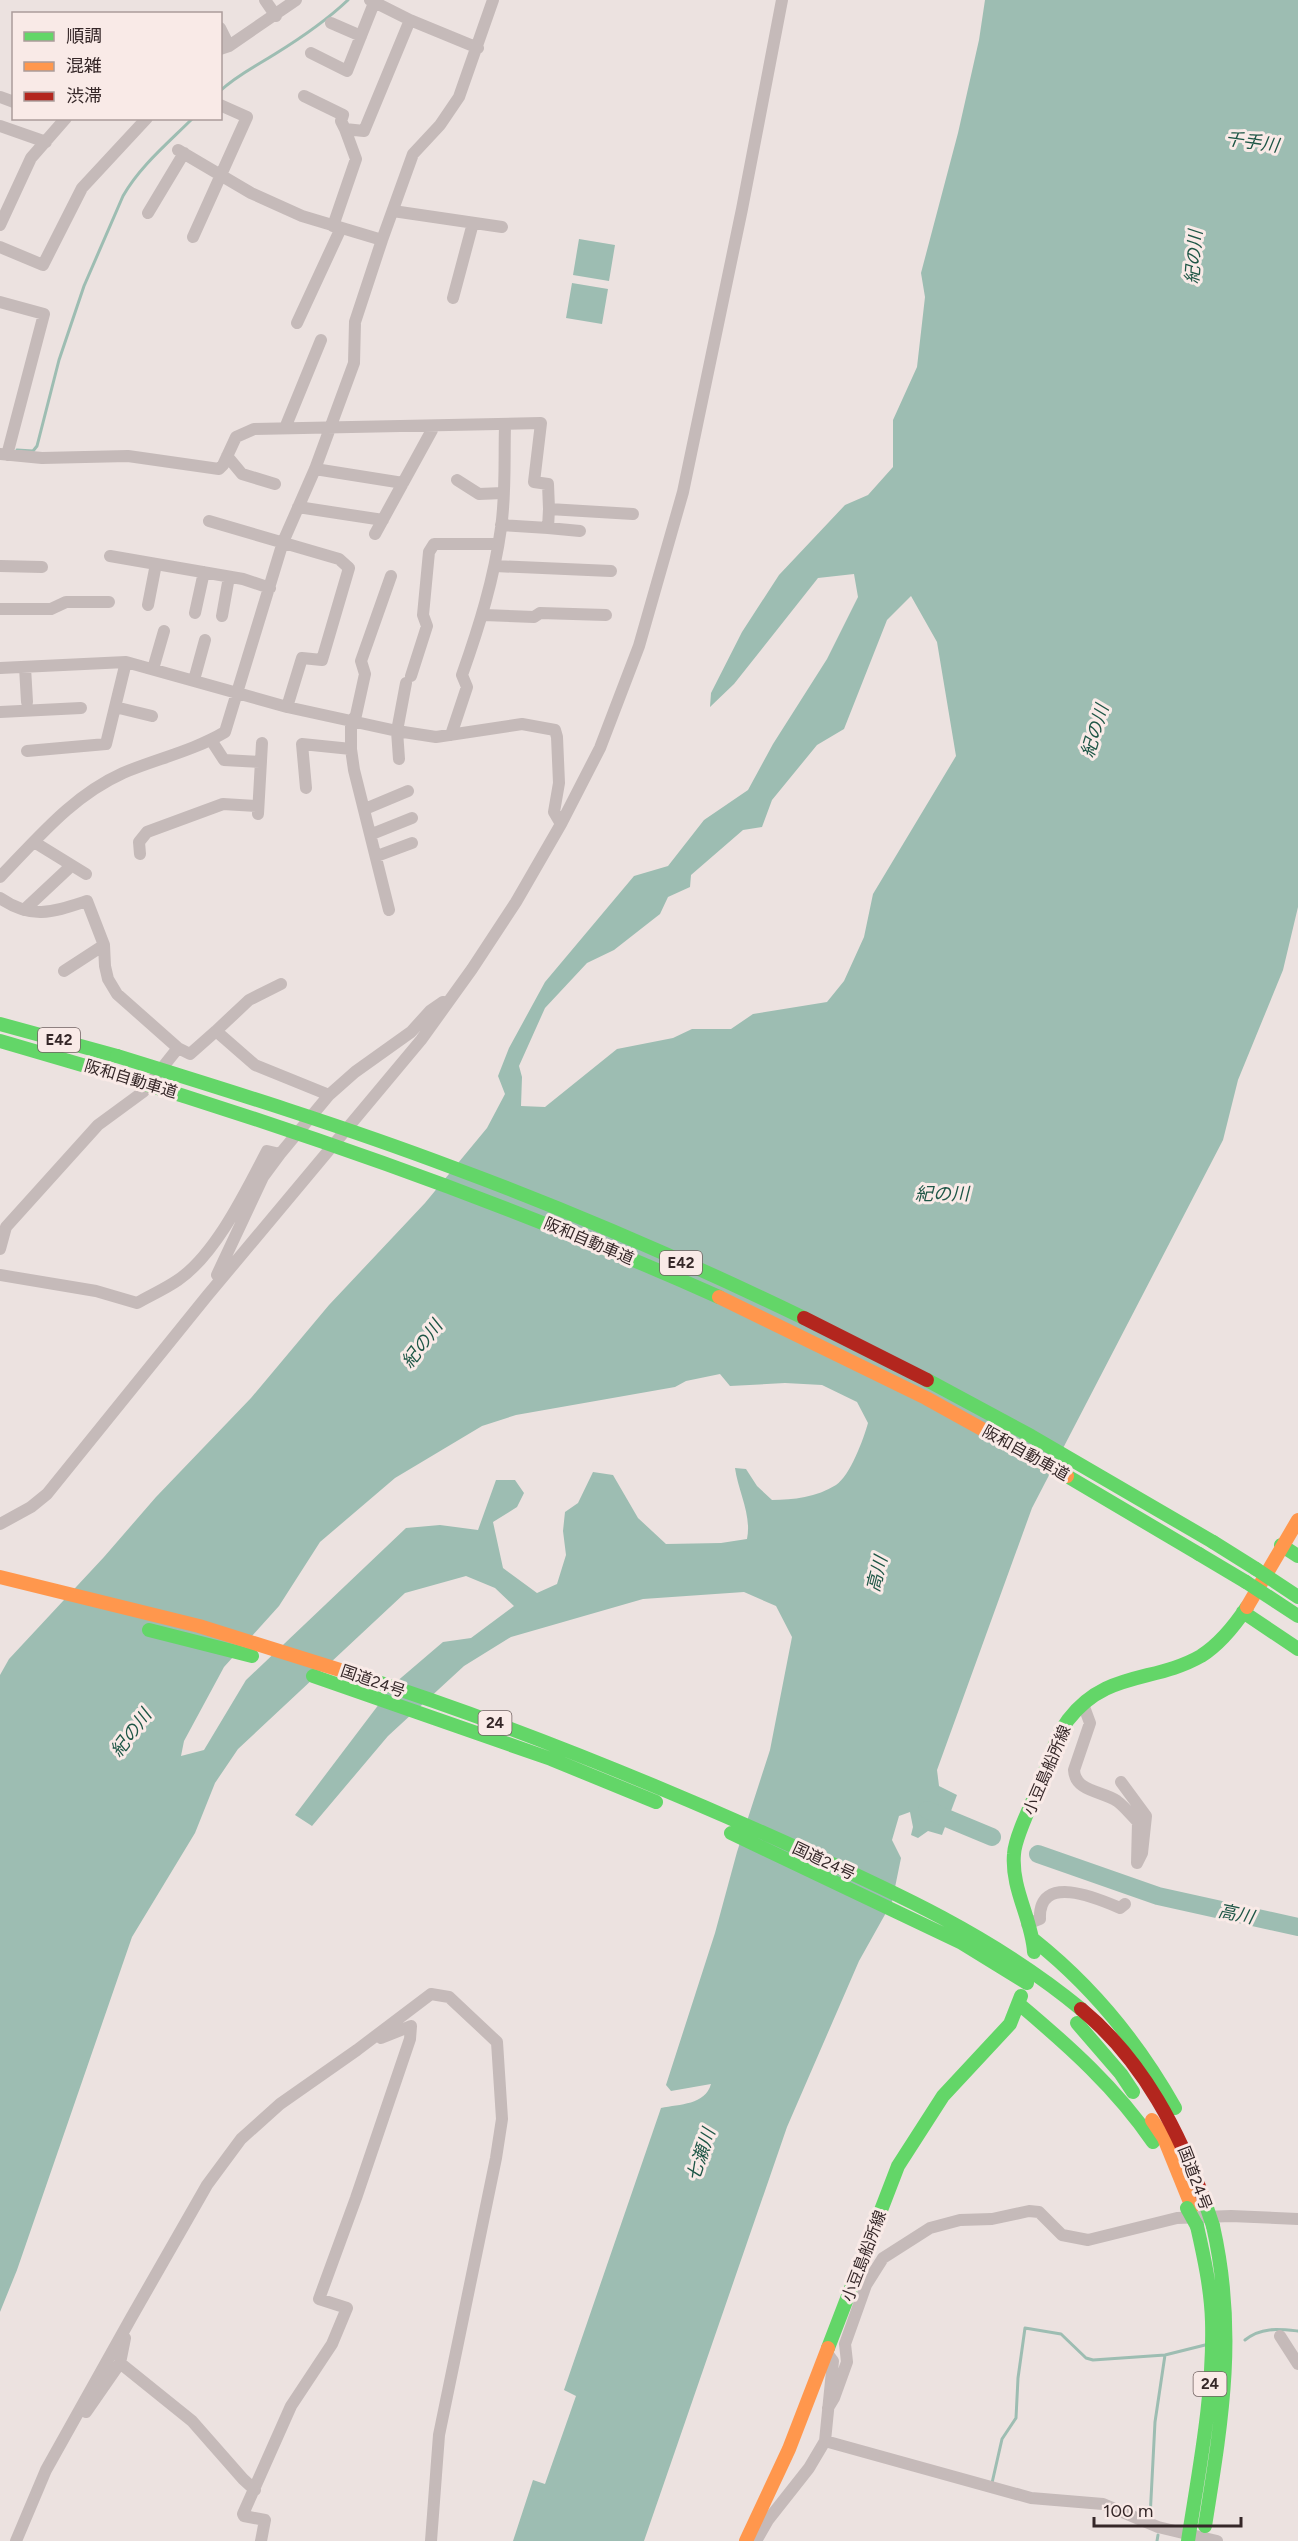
<svg xmlns="http://www.w3.org/2000/svg" width="1298" height="2541" font-family="Figtree,'Noto Sans JP',sans-serif">
<rect width="100%" height="100%" fill="#ece2e0"/>
<!-- water -->
<path fill="#9dbdb2" fill-rule="evenodd" d="M985 0H1298V907L1283 970 1238 1080 1223 1140 1032 1508 937 1770 939 1786 957 1795 942 1835 928 1831 918 1838 911 1835 913 1827 910 1812 899 1816 892 1840 901 1858 892 1902 859 1961 787 2127 644 2541H513L533 2480 545 2484 576 2396 564 2390 661 2108C680 2104 705 2105 711 2084L671 2091 666 2085 715 1933 737 1852 770 1750 792 1637 776 1606 744 1592 643 1599 511 1637 464 1666 388 1736 312 1826 295 1815 395 1683 443 1642 471 1638 514 1606 495 1588 466 1576 405 1593 238 1749 215 1783 195 1833 132 1937 17 2270 0 2312V1675L9 1659 104 1557 156 1497 251 1398 329 1305 425 1203 487 1128 505 1094 498 1076 509 1048 545 982 634 876 668 866 704 820 748 790 773 744 827 659 858 597 854 574 818 578 734 684 710 707 711 693 742 632 779 575 845 505 868 495 893 467V420L917 367 925 297 921 273 958 133 979 40ZM911 596 937 642 956 756 873 894 864 937 844 981 827 1002 753 1014 731 1029H692L673 1038 617 1049 545 1107 521 1106 522 1077 519 1066 545 1008 587 963 614 950 660 914 668 897 690 887 691 875 743 830 762 827 772 800 817 745 844 729 887 620ZM720 1374 730 1386 785 1383 822 1385 857 1402 868 1423C864 1438 850 1476 836 1485 817 1497 793 1500 772 1500L757 1486 746 1469 735 1468C738 1491 752 1515 747 1539L721 1543 666 1544 638 1518 613 1475 593 1472 578 1503 565 1512 563 1531 566 1555 557 1584 537 1593 503 1568 493 1522 517 1507 524 1493 515 1480H496L478 1530 440 1525 406 1528 246 1680 204 1750 181 1756 184 1741 224 1667 279 1606 320 1542 395 1478 482 1426 516 1415 675 1387 686 1381Z
M579 239 615 245 609 281 573 275Z
M572 283 608 289 602 324 566 318Z"/>
<g fill="none" stroke-linecap="round" stroke-linejoin="round">
<!-- stream -->
<path stroke="#9dbdb2" stroke-width="3" d="M220 91C237 75 256 66 275 54 301 38 326 21 348 0
M17 450 33 451 37 446 59 360 84 286 123 196C140 166 168 143 193 118
M1245 2340C1261 2327 1278 2329 1298 2331
M992 2483 1002 2439 1016 2418 1018 2378 1025 2328 1061 2334 1086 2358 1093 2360 1165 2355 1205 2345
M1150 2518 1155 2422 1165 2355
M1157 2541 1158 2535"/>
<!-- river -->
<path stroke="#9dbdb2" stroke-width="18" d="M927 1810 992 1837
M1038 1854 1158 1896 1298 1927"/>
<!-- street -->
<path stroke="#c5bab9" stroke-width="12" d="M265 0 276 16
M370 0 410 20 478 48
M331 23 361 36
M220 28 229 46
M220 49 229 46 296 0
M311 53 347 71 374 3
M304 96 343 115 341 121 345 129 364 131 410 20
M0 97 14 102
M0 126 46 142
M178 150 251 193 302 216 382 240
M393 211 502 227
M148 213 184 153
M0 225 31 158 66 118
M333 226 356 159 345 129
M193 237 247 117 220 105
M0 247 43 265 82 188 147 118
M453 298 473 223
M0 302 44 314 7 455
M297 323 341 228
M285 428 321 340
M0 454 42 458 128 456 219 469 223 465 236 437 254 429 541 423 534 482 548 484 549 509
M227 456 242 474 275 484
M315 469 403 483
M457 480 479 494 503 493
M298 507 383 520
M209 521 339 559 349 568 322 660 302 658 287 707
M501 525 548 528 549 509 633 514
M548 528 580 531
M375 534 432 430
M110 556 243 579 270 588
M0 566 42 567
M495 566 611 571
M148 605 156 564
M0 609H51L66 602H109
M195 613 204 572
M484 615 534 617 540 613 606 615
M222 616 229 577
M25 667 27 702
M0 668 126 662 287 707 397 731 436 737 522 724 555 730 557 737 559 783 554 812 561 824
M153 669 164 631
M411 676 427 626 423 615 429 552 434 544H498
M194 680 205 640
M115 707 152 716
M0 712 81 708
M451 735 467 687 462 675C479 627 494 579 501 528 506 494 504 459 505 426
M211 740 224 760 260 762
M27 751 106 744 126 662
M399 759 397 731 406 683
M306 788 302 744 351 749
M365 809 408 791
M258 814 262 743
M372 834 412 818
M34 842 86 874
M140 854 139 842 147 832 223 804 258 806
M377 856 412 843
M0 877C38 838 72 796 123 773 156 759 193 751 225 732L283 542 315 469 354 363 355 322 382 240 413 154 440 125 459 97 493 0
M0 898C32 920 53 912 87 901L104 945 105 966 108 979 117 994 178 1048 190 1054 216 1031 255 1065 329 1095
M24 910 71 866
M389 910 354 770 351 749V723L356 715 365 674 361 661 391 576
M64 971 104 945
M216 1031 249 1000 281 984
M0 1249 6 1227 98 1125 143 1092 178 1048
M0 1275 96 1291 137 1303C151 1295 165 1289 178 1280 216 1254 246 1191 267 1151L280 1154
M217 1275 263 1177 280 1154 329 1095 355 1072 411 1032 430 1011 443 1002
M0 1524 31 1507 47 1494 207 1296 421 1040 472 969 516 902 561 824 600 748 639 646 683 492 742 209 782 0
M1083 1704 1090 1723 1074 1770C1075 1792 1103 1791 1117 1801 1125 1807 1131 1815 1138 1822L1137 1863 1142 1853 1146 1816 1121 1782
M1027 1924 1040 1919C1038 1872 1099 1899 1120 1908L1125 1904
M1280 2336 1298 2364
M125 2338 120 2363 192 2421 243 2479 255 2490
M828 2408 834 2398 847 2362 845 2344 866 2285 883 2258 930 2228 960 2220 992 2219 1029 2211 1039 2212 1062 2235 1088 2240 1177 2218 1231 2216 1298 2219
M86 2412 120 2363
M825 2441 1031 2498 1103 2504 1158 2527 1217 2541
M16 2541 46 2470 131 2318 207 2185 241 2139 280 2104 357 2050 431 1994 449 1997 497 2042 502 2119 496 2158 439 2435 431 2541
M261 2541 265 2520 244 2516 243 2514 291 2406 332 2344 347 2308 319 2299 356 2198 410 2039 411 2026 381 2038
M756 2541 768 2520 809 2468 825 2441 833 2361 827 2353"/>
<!-- fast -->
<path stroke="#63d668" stroke-width="14" d="M0 1024 117 1056
M0 1041 113 1074
M1213 1542 1256 1569
M1281 1545 1298 1556
M1199 1554 1246 1582
M1243 1612 1298 1649
M149 1630 252 1656
M356 1675C503 1722 646 1780 786 1843 890 1890 993 1936 1081 2009
M313 1676 551 1759 656 1802
M731 1833 962 1943 1027 1983
M1034 1940C1093 1987 1138 2042 1175 2108
M1034 1952C1032 1919 1011 1889 1014 1854 1015 1836 1033 1801 1041 1782 1049 1761 1055 1738 1068 1720 1106 1670 1154 1683 1201 1656 1220 1644 1235 1625 1247 1607
M1019 2004C1069 2046 1116 2088 1153 2142
M1077 2023 1121 2074 1133 2092
M828 2348 898 2166 943 2096 1010 2024 1021 1996
M1205 2526C1222 2420 1237 2332 1213 2226
M1188 2541C1199 2469 1214 2395 1212 2321 1211 2289 1204 2257 1197 2226"/>
<!-- slow -->
<path stroke="#ff974d" stroke-width="14" d="M0 1577 199 1626 356 1675
M1247 1607 1298 1520
M1152 2120 1164 2138 1192 2207
M746 2541 789 2449 828 2348"/>
<!-- jam -->
<path stroke="#b3261e" stroke-width="14" d="M1081 2009C1144 2061 1180 2133 1207 2208"/>
<!-- fast-bridge -->
<path stroke="#63d668" stroke-width="14" d="M117 1056C230 1091 343 1126 454 1168 573 1212 690 1263 804 1318
M113 1074C320 1137 522 1209 719 1297
M927 1380 1031 1436 1213 1542
M1067 1476 1199 1554
M1256 1569 1298 1597
M1246 1582 1298 1616
M1187 2208 1197 2226
M1207 2208 1213 2226"/>
<!-- slow-bridge -->
<path stroke="#ff974d" stroke-width="14" d="M719 1297 926 1398 1067 1476"/>
<!-- jam-bridge -->
<path stroke="#b3261e" stroke-width="14" d="M804 1318 927 1380"/>
</g>
<g text-anchor="middle" dominant-baseline="central" stroke-width="6" stroke-linejoin="round" paint-order="stroke">
<!-- shield labels -->
<g fill="#f9eae7" stroke="#706261" stroke-width="1.5">
<rect x="38" y="1028" width="42" height="24" rx="4.5"/>
<rect x="660" y="1251" width="42" height="24" rx="4.5"/>
<rect x="478.5" y="1711" width="33" height="24" rx="4.5"/>
<rect x="1193.5" y="2372" width="33" height="24" rx="4.5"/>
</g>
<g font-size="15" font-weight="bold" fill="#352728">
<text x="59" y="1040">E42</text>
<text x="681" y="1263">E42</text>
<text x="495" y="1723">24</text>
<text x="1210" y="2384">24</text>
</g>
<!-- street labels -->
<g font-size="16" fill="#352728" stroke="#f9eae7">
<text transform="translate(131 1079) rotate(17)">阪和自動車道</text>
<text transform="translate(589 1241) rotate(23)">阪和自動車道</text>
<text transform="translate(1026 1453) rotate(29)">阪和自動車道</text>
<text transform="translate(373 1681) rotate(19)">国道24号</text>
<text transform="translate(1047 1770) rotate(-67)">小豆島船所線</text>
<text transform="translate(824 1861) rotate(25)">国道24号</text>
<text transform="translate(1195 2178) rotate(69)">国道24号</text>
<text transform="translate(864 2256) rotate(-69)">小豆島船所線</text>
</g>
<!-- water labels -->
<g font-size="18" font-style="italic" fill="#1e5646" stroke="#f9eae7">
<text transform="translate(1252 142) rotate(8)">千手川</text>
<text transform="translate(1194 257) rotate(-86)">紀の川</text>
<text transform="translate(1095 731) rotate(-73)">紀の川</text>
<text x="942" y="1194">紀の川</text>
<text transform="translate(422 1344) rotate(-53)">紀の川</text>
<text transform="translate(877 1574) rotate(-76)">高川</text>
<text transform="translate(131 1733) rotate(-53)">紀の川</text>
<text transform="translate(1236 1914) rotate(12)">高川</text>
<text transform="translate(701 2155) rotate(-72)">七瀬川</text>
</g>
</g>
<!-- legend -->
<rect x="12" y="12" width="210" height="108" fill="#f9eae7" stroke="#ab9c9b" stroke-width="1.5"/>
<rect x="24" y="32" width="30" height="9" fill="#63d668" stroke="#ab9c9b" stroke-width="1.5"/>
<text x="66" y="42" font-size="18" fill="#352728">順調</text>
<rect x="24" y="62" width="30" height="9" fill="#ff974d" stroke="#ab9c9b" stroke-width="1.5"/>
<text x="66" y="72" font-size="18" fill="#352728">混雑</text>
<rect x="24" y="92" width="30" height="9" fill="#b3261e" stroke="#ab9c9b" stroke-width="1.5"/>
<text x="66" y="102" font-size="18" fill="#352728">渋滞</text>
<!-- scale -->
<path d="M1094 2517v9h147v-9" fill="none" stroke="#352728" stroke-width="3"/>
<text x="1103" y="2517" font-size="18" fill="#352728" stroke="#f9eae7" stroke-width="4.5" paint-order="stroke">100 m</text>
</svg>
